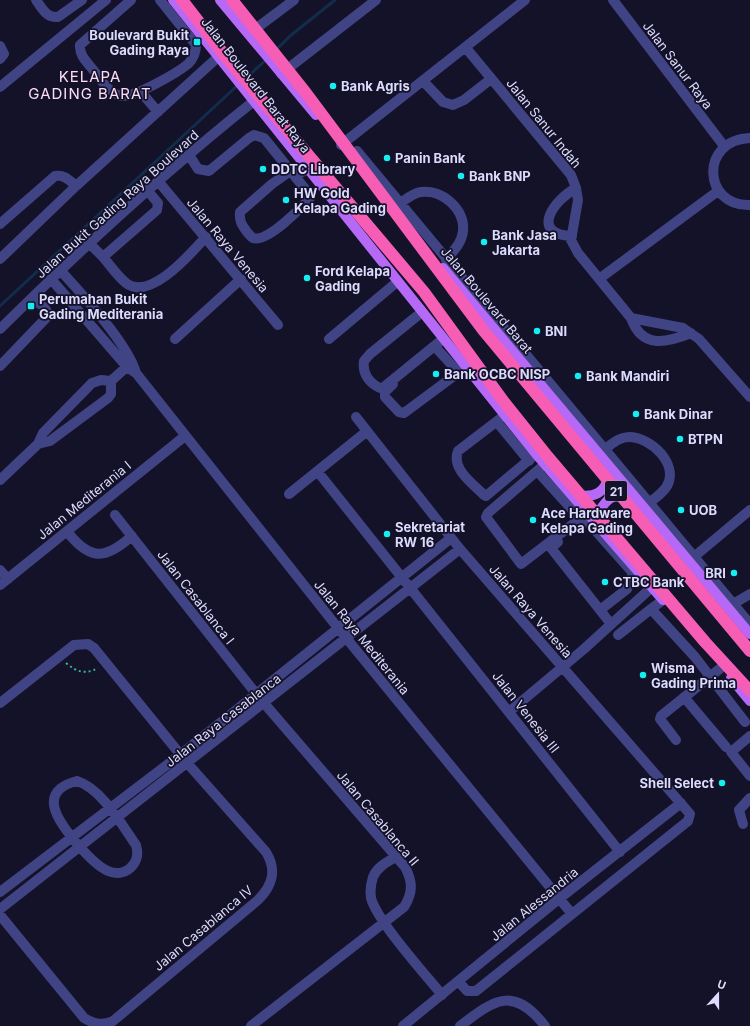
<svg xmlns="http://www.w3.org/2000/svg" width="750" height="1026" font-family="Inter,sans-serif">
<rect width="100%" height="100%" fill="#141228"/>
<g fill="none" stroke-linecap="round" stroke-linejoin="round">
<!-- stream -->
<path stroke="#122d4c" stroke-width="3" d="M275 51 290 36 335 0
M246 78 267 59
M0 306 239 84"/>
<!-- path -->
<path stroke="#38b4a1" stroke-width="2" stroke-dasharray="2 3" stroke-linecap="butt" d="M66 663C77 672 85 675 98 668"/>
<!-- minor -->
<path stroke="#404484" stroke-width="10" d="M36 0C42 8 46 18 58 17L82 0
M131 0 80 45C79 56 88 63 94 71 101 80 109 93 121 96 134 98 177 73 188 64 193 59 196 53 196 45L160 0
M613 0 724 146
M250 33 294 0
M0 46 4 54 0 59
M466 48 571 175 576 188 578 200 571 240 578 253 631 318 683 328 699 339 750 397
M281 74 376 0
M423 81 443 102 453 105 464 100 491 79
M0 87 106 0
M141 92 158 112
M750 138C699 140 703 207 750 205
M341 145 525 0
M357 151 750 624
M189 155 198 169 209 171 249 138 254 135 264 138 310 195V198C301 208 267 243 253 238 251 237 249 234 247 232 242 225 239 221 240 212L272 184 289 172 300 173 307 170
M158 181 278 325
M399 204C406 199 413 193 421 192 442 189 465 209 463 231 462 243 453 251 446 260
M0 224 55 176C64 174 70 181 76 186
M572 236C529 234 554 200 576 188
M89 243 103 257 157 210 158 203 147 190
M103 257C110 265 117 276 126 283 150 302 191 253 206 237
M0 259 76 186 218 57
M60 270C82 294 128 344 136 373
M51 279 127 367 136 373 338 628 572 914
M599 279 718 191
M422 312 370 354 364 361C362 373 369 383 380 388L384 387 443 339
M631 318C642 349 666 343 691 333
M0 329C81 249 165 172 254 101
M175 339 241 279
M329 339 397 282
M438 350 459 373
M0 366 47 317 48 313 44 307 32 298
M111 381 132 362
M393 384 385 392V397L399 412 404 413 466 367
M505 415 458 451C451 469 473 484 484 495L486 496 536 454
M356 417 460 549 690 814 688 821 476 991H467L458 981
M497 422 529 461
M38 444 50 441 108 398 111 394V381
M605 449C612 444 619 437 629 437 651 437 679 464 667 486 663 493 655 498 649 503
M537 471 577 515V521L521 564 486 517 488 513 537 471 545 464
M318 472 620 852
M0 480 38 444 43 433 92 383 101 380 111 381
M289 494 366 432
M115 515 257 695 405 867C413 882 413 893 404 907L251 1026
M586 520 633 573 627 589 600 610
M69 534C92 562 107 558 132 536
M558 542 551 548 611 624
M689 561 750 510
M0 570 8 579
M0 585 185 436
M663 600 651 609 695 657 745 722
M733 604 750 594
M618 635 651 609
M684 697 726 747
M0 703 74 645 88 644 94 648 188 764 266 852C277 870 273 885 258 900L113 1021C102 1026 94 1024 84 1018L0 915
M509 712 584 649 651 588
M750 736 731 752 750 776
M676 740 660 719 661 716 722 667
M77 781C101 788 122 825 136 845 138 852 138 859 133 865 127 873 117 875 108 871 92 864 56 823 54 805 52 791 65 784 77 781Z
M743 824 739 810 750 798
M396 857C387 862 377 867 373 877 371 883 370 891 371 898 377 921 425 974 442 995
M0 892 180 755 451 538
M0 909 460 549
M403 1026 560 898 681 803
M460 1026C494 1000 513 985 545 1026"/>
<!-- major -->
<path stroke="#b569f6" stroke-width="10" d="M173 0 536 454 663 600
M220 0 316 115
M443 268 750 634
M577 495C595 498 605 493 609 475
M595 521C601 506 608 495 625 493
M731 678 750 701"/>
<!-- highway-bridge -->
<path stroke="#f55eb4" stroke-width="12" d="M182 0 229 61 424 292 504 402 548 457 705 642 750 691
M232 0 306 93 483 330 750 651"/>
</g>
<!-- markers -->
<g fill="#14eef0" stroke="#141228" stroke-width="1.5">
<rect x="193" y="38" width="8" height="8" rx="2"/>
<circle cx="333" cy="86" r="4"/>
<circle cx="387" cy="158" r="4"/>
<circle cx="263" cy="169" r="4"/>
<circle cx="461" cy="176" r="4"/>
<circle cx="286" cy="200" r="4"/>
<circle cx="484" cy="242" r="4"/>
<circle cx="307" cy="278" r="4"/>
<rect x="27" y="302" width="8" height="8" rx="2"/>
<circle cx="537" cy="331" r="4"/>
<circle cx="436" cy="374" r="4"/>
<circle cx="578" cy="376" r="4"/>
<circle cx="636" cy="414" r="4"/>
<circle cx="680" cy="439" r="4"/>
<circle cx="681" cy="510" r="4"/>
<circle cx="533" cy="520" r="4"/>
<circle cx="387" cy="534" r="4"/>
<circle cx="734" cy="573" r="4"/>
<circle cx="605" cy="582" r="4"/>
<circle cx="643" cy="675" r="4"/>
<circle cx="722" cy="783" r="4"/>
</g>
<g text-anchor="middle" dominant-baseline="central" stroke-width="3.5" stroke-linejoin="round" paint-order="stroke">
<!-- shield labels -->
<rect fill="#141228" stroke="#a09fbd" stroke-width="1" x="605" y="481" width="22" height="20" rx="3"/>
<g font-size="12" font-weight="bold" fill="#dcdbfd">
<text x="616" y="491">21</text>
</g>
<!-- poi labels -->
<g font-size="13" font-weight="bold" fill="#dcdbfd" stroke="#141228" text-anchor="start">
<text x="189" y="35" text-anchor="end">Boulevard Bukit<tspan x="189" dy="15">Gading Raya</tspan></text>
<text x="341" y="86">Bank Agris</text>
<text x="395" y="158">Panin Bank</text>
<text x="271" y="169">DDTC Library</text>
<text x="469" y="176">Bank BNP</text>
<text x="294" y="193">HW Gold<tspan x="294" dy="15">Kelapa Gading</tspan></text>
<text x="492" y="235">Bank Jasa<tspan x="492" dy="15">Jakarta</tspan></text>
<text x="315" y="271">Ford Kelapa<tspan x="315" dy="15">Gading</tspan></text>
<text x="39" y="299">Perumahan Bukit<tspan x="39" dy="15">Gading Mediterania</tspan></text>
<text x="545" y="331">BNI</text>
<text x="444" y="374">Bank OCBC NISP</text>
<text x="586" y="376">Bank Mandiri</text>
<text x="644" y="414">Bank Dinar</text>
<text x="688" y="439">BTPN</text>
<text x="689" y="510">UOB</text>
<text x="541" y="513">Ace Hardware<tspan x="541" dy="15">Kelapa Gading</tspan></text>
<text x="395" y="527">Sekretariat<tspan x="395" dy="15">RW 16</tspan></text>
<text x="726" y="573" text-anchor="end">BRI</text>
<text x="613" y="582">CTBC Bank</text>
<text x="651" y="668">Wisma<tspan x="651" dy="15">Gading Prima</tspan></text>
<text x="714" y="783" text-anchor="end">Shell Select</text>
</g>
<!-- street labels -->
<g font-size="13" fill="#dcdbfd" stroke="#141228">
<text transform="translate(678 65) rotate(53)">Jalan Sanur Raya</text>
<text transform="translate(256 85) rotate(52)">Jalan Boulevard Barat Raya</text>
<text transform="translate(544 123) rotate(51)">Jalan Sanur Indah</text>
<text transform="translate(117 204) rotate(-42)">Jalan Bukit Gading Raya Boulevard</text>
<text transform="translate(228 245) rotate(50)">Jalan Raya Venesia</text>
<text transform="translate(487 300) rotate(50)">Jalan Boulevard Barat</text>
<text transform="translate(84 500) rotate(-39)">Jalan Mediterania I</text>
<text transform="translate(196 597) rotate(52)">Jalan Casablanca I</text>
<text transform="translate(531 611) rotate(49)">Jalan Raya Venesia</text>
<text transform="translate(362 637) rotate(51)">Jalan Raya Mediterania</text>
<text transform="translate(526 712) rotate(52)">Jalan Venesia III</text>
<text transform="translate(223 720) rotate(-38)">Jalan Raya Casablanca</text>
<text transform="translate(378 818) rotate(50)">Jalan Casablanca II</text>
<text transform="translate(534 904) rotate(-39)">Jalan Alessandria</text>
<text transform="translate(203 928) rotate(-40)">Jalan Casablanca IV</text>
</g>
<!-- quarter labels -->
<g font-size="15" letter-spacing="1" fill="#fdddf4" stroke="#141228">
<text x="90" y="76">KELAPA<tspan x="90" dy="17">GADING BARAT</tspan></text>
</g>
</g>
<!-- north arrow -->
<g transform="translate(718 994) rotate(21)" stroke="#141228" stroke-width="3" paint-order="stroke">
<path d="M0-3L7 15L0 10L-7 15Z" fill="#dcdbfd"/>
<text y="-6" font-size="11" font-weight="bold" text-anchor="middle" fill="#dcdbfd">U</text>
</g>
</svg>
